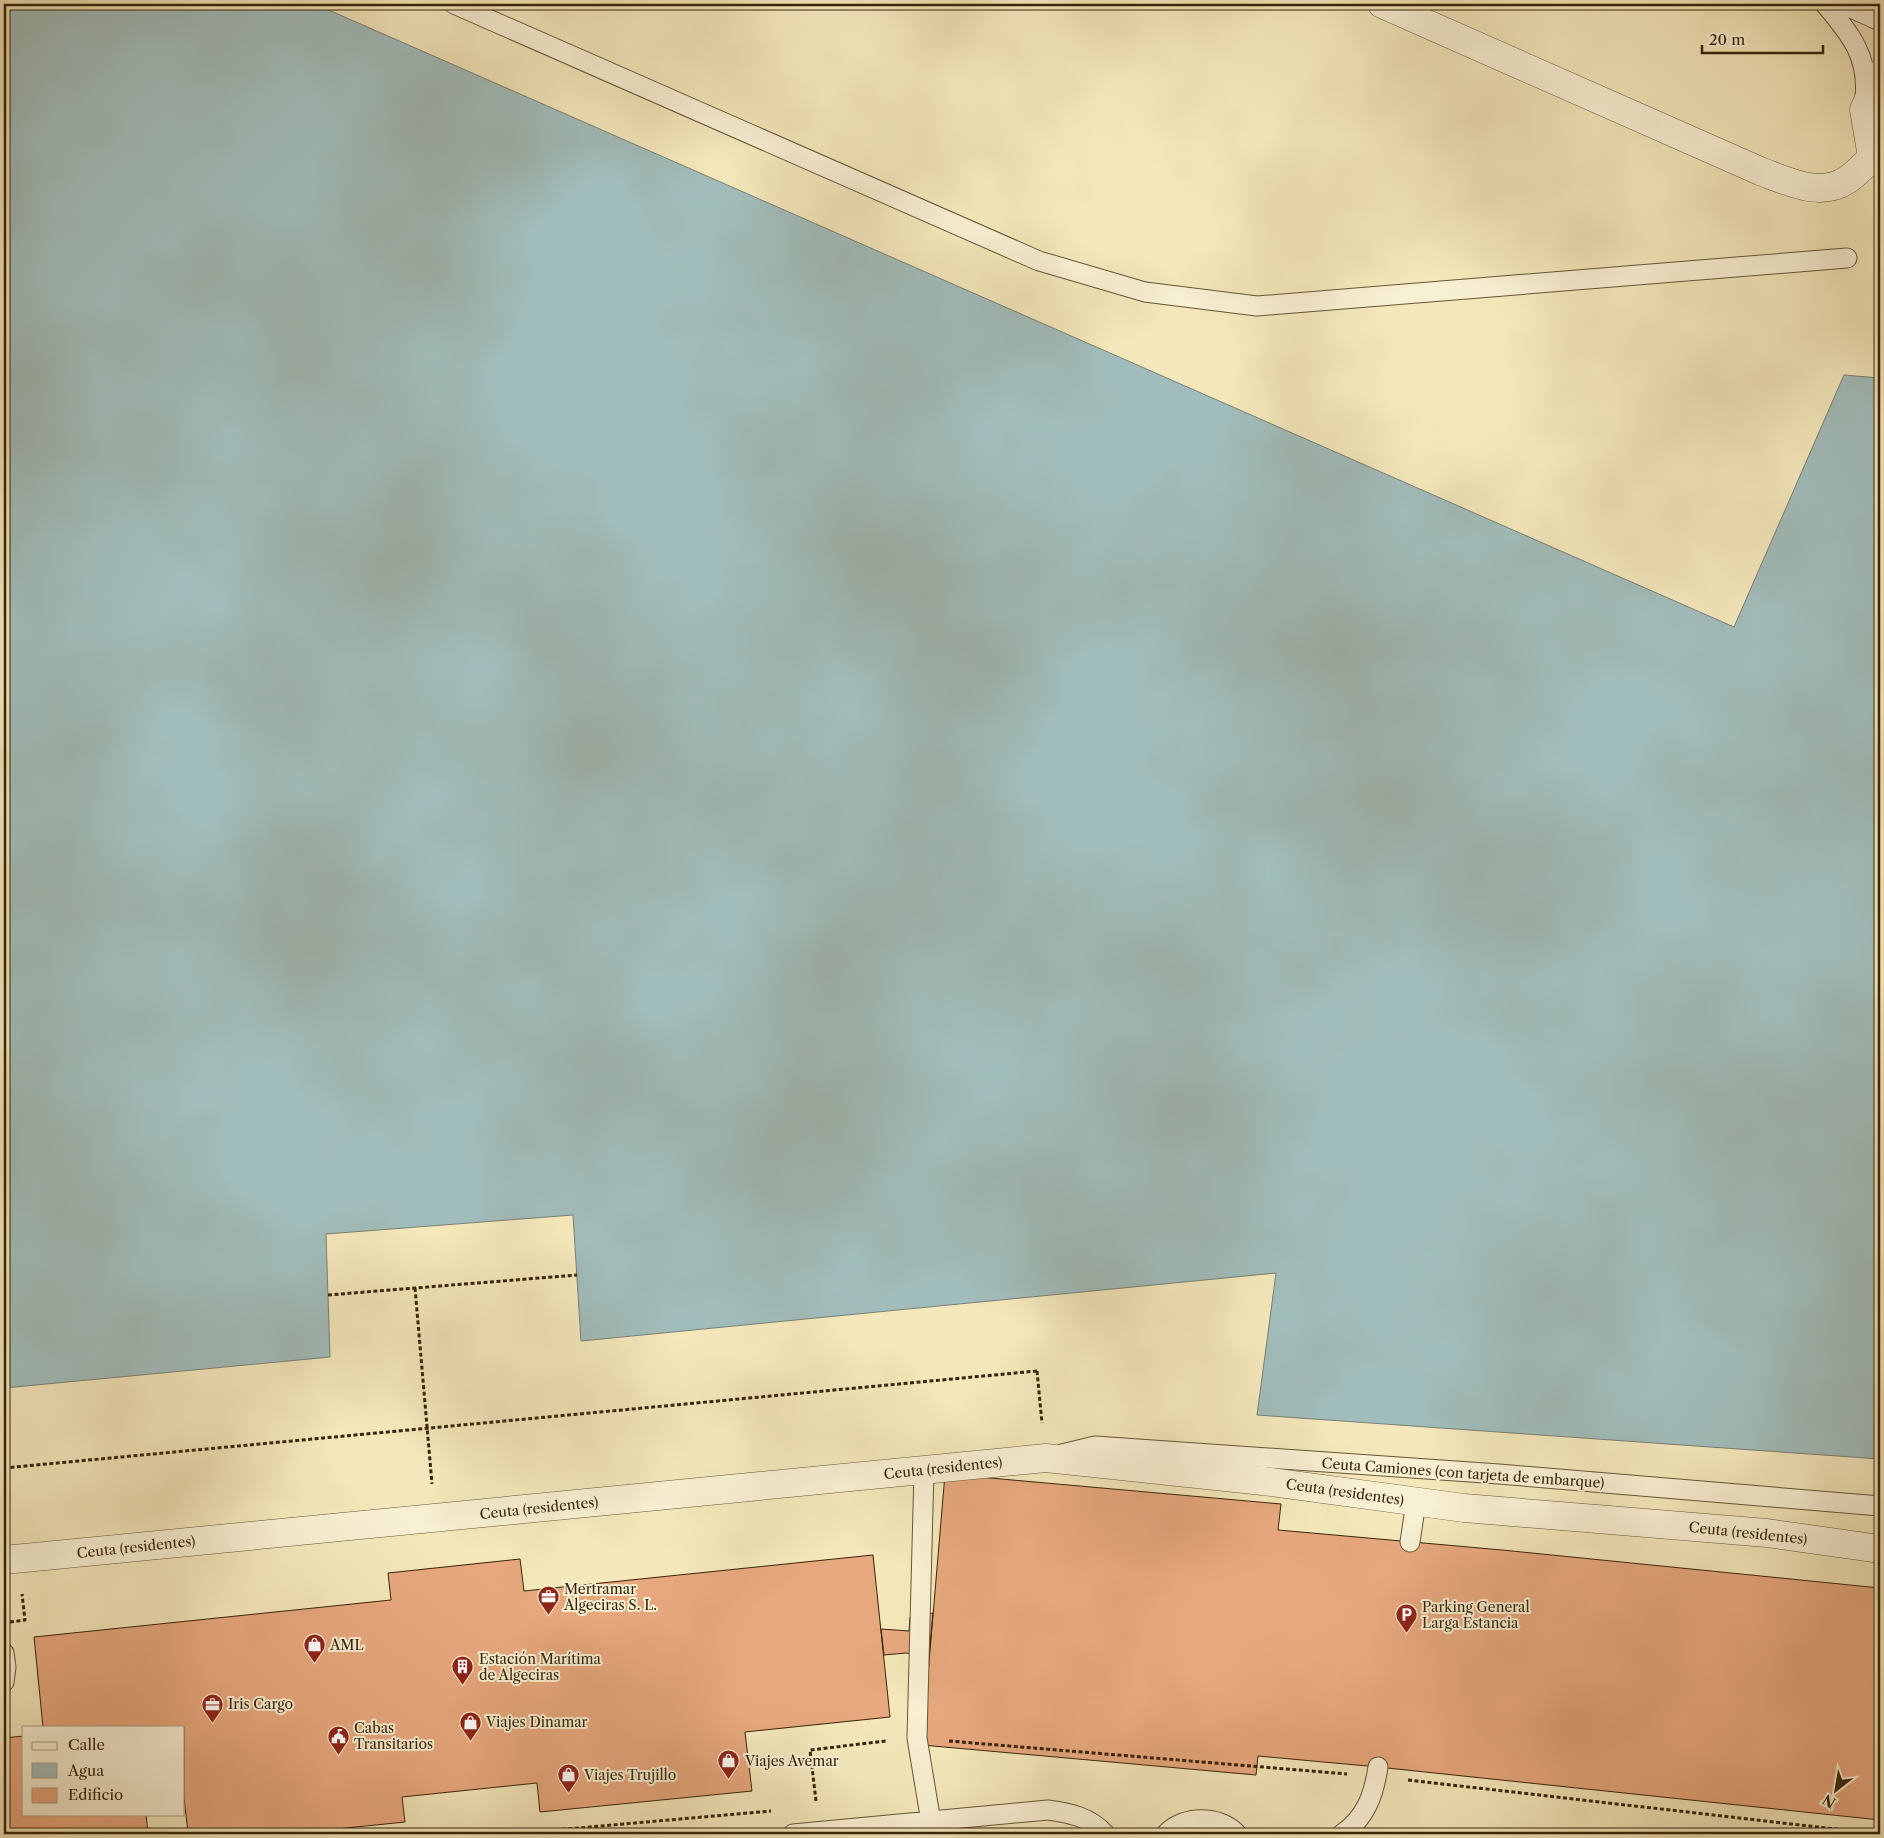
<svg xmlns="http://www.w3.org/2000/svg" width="1884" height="1838" font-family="'Libre Caslon Text',serif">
<rect width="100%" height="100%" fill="#f4e8bb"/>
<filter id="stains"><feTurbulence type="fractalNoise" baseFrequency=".004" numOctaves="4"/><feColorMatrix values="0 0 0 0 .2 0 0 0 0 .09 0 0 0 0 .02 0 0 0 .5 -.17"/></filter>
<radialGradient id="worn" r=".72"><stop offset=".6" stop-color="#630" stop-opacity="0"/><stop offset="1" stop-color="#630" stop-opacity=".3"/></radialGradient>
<!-- water -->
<path fill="#a1bdbb" stroke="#778074" d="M4 4H315L1734 627 1844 375 1880 378V1459L1257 1415 1276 1273 581 1341 573 1215 326 1234 330 1357 4 1388Z"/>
<!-- building -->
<path fill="#e7a87d" stroke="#37240a" d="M945 1474 1281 1504 1278 1530 1502 1550 1880 1588V1820L1378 1767 1258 1756 1256 1775 922 1745Z
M873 1555 890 1717 745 1732 752 1791 540 1812 537 1783 402 1797 405 1822 287 1834H188L184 1797V1727H43L34 1637 391 1600 388 1573 520 1559 524 1591Z
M933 1613 929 1656 906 1653 884 1655 881 1629 909 1631 910 1617Z
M24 1736V1814H146L148 1834H4V1738Z"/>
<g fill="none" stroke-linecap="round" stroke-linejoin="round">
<defs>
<path id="service" d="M454 4 1039 261 1145 292 1257 306 1847 258
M1825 4C1850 34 1869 56 1865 97
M1842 4 1880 21
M1062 1454 1095 1446 1499 1474 1880 1506
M924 1470 917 1738 931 1822
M1410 1542 1416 1502
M4 1653 6 1667 4 1682
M793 1834 1048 1810C1070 1813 1090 1817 1105 1834
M1166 1834C1183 1815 1220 1815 1237 1834
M1342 1834C1366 1818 1374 1794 1378 1767"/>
<path id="minor" d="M1382 4 1760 171C1787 181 1820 198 1847 180 1859 172 1868 160 1880 152
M1872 157 1864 110 1880 74
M4 1560 1046 1458 1263 1481 1464 1508 1767 1533 1880 1549"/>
</defs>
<!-- service casing -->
<use href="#service" stroke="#665536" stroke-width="21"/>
<!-- minor casing -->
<use href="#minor" stroke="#665536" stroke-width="29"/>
<!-- path -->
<path stroke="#37240a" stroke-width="3" stroke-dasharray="4 2.5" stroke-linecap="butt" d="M415 1288 432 1484
M328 1295 577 1275
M1037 1371 1042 1423
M10 1622 25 1620 22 1594
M949 1741 1347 1774
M1408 1780 1879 1834
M816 1801 810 1750 886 1741
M510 1834 771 1811"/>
<!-- service -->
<use href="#service" stroke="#f8f0d3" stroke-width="19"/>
<!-- minor -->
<use href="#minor" stroke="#f8f0d3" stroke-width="28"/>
<!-- path-bridge -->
<path stroke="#37240a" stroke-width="3" stroke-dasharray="4 2.5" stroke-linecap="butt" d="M4 1468 1037 1371"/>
</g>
<!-- icons -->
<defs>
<symbol id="office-pin" viewBox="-11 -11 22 30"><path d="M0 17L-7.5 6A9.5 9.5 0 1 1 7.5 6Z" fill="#8f2418" stroke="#f8f0d3"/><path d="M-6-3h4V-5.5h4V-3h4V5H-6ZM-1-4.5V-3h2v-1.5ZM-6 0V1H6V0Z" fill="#fff"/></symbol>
<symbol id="parking-pin" viewBox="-11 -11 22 30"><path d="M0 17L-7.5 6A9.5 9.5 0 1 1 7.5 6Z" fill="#8f2418" stroke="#f8f0d3"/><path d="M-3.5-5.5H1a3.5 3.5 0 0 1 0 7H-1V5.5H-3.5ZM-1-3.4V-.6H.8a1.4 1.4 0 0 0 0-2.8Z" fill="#fff"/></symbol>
<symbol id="shop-pin" viewBox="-11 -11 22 30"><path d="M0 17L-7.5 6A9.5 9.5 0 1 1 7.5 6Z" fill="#8f2418" stroke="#f8f0d3"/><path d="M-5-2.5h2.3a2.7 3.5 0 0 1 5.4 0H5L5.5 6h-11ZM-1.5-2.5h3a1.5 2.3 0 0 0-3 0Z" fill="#fff"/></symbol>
<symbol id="building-pin" viewBox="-11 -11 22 30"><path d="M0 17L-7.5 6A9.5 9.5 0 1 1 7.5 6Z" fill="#8f2418" stroke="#f8f0d3"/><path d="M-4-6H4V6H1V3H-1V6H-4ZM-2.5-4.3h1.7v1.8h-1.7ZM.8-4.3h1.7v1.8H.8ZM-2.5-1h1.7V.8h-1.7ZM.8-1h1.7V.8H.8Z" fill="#fff"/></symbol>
<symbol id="civic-pin" viewBox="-11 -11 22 30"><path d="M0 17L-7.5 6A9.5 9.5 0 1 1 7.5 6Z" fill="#8f2418" stroke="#f8f0d3"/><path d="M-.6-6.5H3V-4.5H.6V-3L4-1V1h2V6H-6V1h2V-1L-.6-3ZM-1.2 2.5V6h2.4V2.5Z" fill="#fff"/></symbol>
</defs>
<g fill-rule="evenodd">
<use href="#office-pin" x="536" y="1584" width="25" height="34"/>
<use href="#parking-pin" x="1394" y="1602" width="25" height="34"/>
<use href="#shop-pin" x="302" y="1632" width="25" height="34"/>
<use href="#building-pin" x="450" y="1654" width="25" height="34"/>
<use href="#office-pin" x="200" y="1692" width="25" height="34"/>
<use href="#shop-pin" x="458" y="1710" width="25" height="34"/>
<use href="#civic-pin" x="326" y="1724" width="25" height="34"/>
<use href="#shop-pin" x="716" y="1748" width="25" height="34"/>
<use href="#shop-pin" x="556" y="1762" width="25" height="34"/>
</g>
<g text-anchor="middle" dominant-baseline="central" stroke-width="4" stroke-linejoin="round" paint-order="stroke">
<!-- street labels -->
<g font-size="14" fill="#37240a" stroke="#f8f0d3">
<text transform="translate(943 1468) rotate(-6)">Ceuta (residentes)</text>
<text transform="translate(1463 1473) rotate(4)">Ceuta Camiones (con tarjeta de embarque)</text>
<text transform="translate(1345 1492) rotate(8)">Ceuta (residentes)</text>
<text transform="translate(539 1508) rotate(-6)">Ceuta (residentes)</text>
<text transform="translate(1748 1533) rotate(6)">Ceuta (residentes)</text>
<text transform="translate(136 1547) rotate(-6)">Ceuta (residentes)</text>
</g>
<!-- poi labels -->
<g font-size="14" fill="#37240a" stroke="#f8f0d3" text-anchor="start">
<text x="564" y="1589">Mertramar<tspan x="564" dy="16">Algeciras S. L.</tspan></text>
<text x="1422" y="1607">Parking General<tspan x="1422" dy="16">Larga Estancia</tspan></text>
<text x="330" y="1645">AML</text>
<text x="479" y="1659">Estación Marítima<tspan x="479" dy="16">de Algeciras</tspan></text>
<text x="228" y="1704">Iris Cargo</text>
<text x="486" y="1722">Viajes Dinamar</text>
<text x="354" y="1728">Cabas<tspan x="354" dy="16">Transitarios</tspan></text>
<text x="745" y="1761">Viajes Avemar</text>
<text x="584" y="1775">Viajes Trujillo</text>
</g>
</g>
<!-- margin -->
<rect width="1884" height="1838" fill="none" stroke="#f4e8bb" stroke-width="20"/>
<rect x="5" y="5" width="1874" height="1828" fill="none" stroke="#37240a" stroke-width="2.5"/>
<rect x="10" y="10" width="1864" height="1818" fill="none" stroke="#37240a"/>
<!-- legend -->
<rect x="22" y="1726" width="162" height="90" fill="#f8f0d3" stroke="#ab9e83"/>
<rect x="32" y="1742" width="25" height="8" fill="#f8f0d3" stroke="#ab9e83"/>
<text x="68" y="1750" font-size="15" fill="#37240a">Calle</text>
<rect x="32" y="1763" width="25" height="15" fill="#a1bdbb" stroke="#ab9e83"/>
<text x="68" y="1776" font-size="15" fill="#37240a">Agua</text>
<rect x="32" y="1788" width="25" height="15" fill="#e7a87d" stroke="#ab9e83"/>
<text x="68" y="1800" font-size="15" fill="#37240a">Edificio</text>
<!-- north arrow -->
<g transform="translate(1836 1790) rotate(211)" stroke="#f8f0d3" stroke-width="4" paint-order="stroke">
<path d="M0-4L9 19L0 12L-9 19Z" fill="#37240a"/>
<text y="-8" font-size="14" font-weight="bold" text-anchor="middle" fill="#37240a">N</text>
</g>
<!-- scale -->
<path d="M1702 45v8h121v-8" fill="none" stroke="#37240a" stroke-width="2.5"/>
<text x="1709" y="45" font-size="15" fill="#37240a" stroke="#f8f0d3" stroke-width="4" paint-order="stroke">20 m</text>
<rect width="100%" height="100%" filter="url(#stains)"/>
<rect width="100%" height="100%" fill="url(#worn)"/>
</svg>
